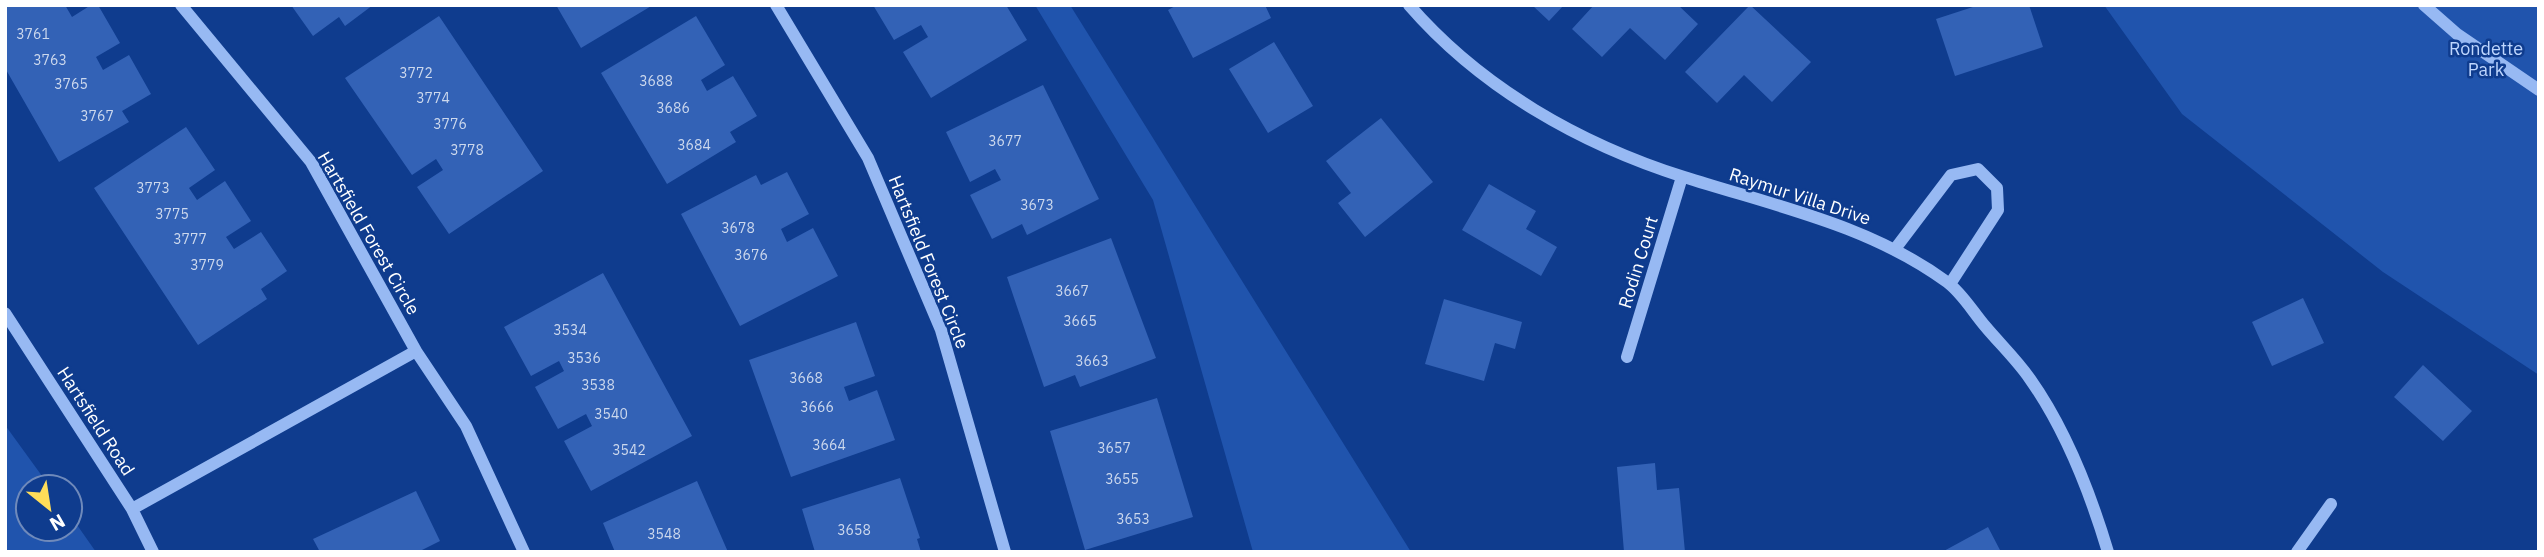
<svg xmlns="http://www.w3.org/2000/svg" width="2544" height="557" font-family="'IBM Plex Sans',sans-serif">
<rect width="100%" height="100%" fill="#0f3c8e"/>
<!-- green -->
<path fill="#2054ad" d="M1035 5H1070L1411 552H1253L1153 200Z
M2104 5H2539V375L2383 272 2182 114Z
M5 425 50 487H28V529H70V515L96 552H5Z"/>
<!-- building -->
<path fill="#3362b6" d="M5 5H65L72 17 91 5H98L120 43 96 57 103 70 129 55 151 94 122 111 129 122 59 162 5 68Z
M291 5H373L345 26 339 17 313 36Z
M556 5H653L581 48Z
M873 5H1006L1027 40 931 98 903 52 928 37 921 25 894 40Z
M1177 5H1265L1271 18 1193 58 1168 10Z
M1532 5H1564L1549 21Z
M1594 5H1678L1698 24 1665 60 1630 28 1602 57 1572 29Z
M1750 5 1811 62 1772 102 1744 75 1717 103 1685 72Z
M1979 5H2029L2043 47 1955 76 1936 19Z
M439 16 543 171 449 234 417 187 443 170 436 159 412 175 345 78Z
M696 16 725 65 701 80 707 91 733 76 757 116 730 132 736 142 667 184 601 73Z
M1274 42 1313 106 1268 133 1229 69Z
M1043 85 1099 199 1027 235 1022 224 992 239 970 195 1001 180 995 169 970 182 946 132Z
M1381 118 1433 182 1365 237 1338 203 1351 193 1326 161Z
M186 127 215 170 189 188 197 200 225 181 251 221 226 237 234 249 261 232 287 271 261 289 267 299 198 345 94 188Z
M787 172 809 214 781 229 787 242 813 228 838 276 740 326 681 214 756 175 761 185Z
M1489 184 1536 211 1526 229 1557 247 1541 276 1462 230Z
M1111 238 1156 358 1080 387 1075 375 1044 387 1007 277Z
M603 273 692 436 591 491 564 441 592 426 586 414 558 429 535 387 564 371 559 361 531 376 504 327Z
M2303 298 2324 343 2272 366 2252 322Z
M1444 299 1522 322 1515 349 1495 343 1484 381 1425 364Z
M856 322 875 376 844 387 849 401 877 390 895 440 791 477 749 360Z
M2423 365 2472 411 2443 441 2394 397Z
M1157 398 1193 517 1085 550 1050 431Z
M1655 463 1657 490 1679 488 1685 552H1624L1617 467Z
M900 478 920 538 917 539 921 552H815L802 509Z
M697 481 728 552H615L603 523Z
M416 491 440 541 418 552H320L313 539Z
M1988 527 2001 552H1942Z"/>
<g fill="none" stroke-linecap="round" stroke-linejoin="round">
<!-- minor -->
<path stroke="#97b9f3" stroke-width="12" d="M181 5 311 162 416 351 466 426 524 552
M776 5 868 158 941 330 1005 552
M1409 5C1481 88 1580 144 1684 177 1775 206 1869 225 1947 282 1962 293 1973 312 1985 326 2000 344 2017 360 2030 379 2066 430 2090 492 2108 552
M2424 5 2457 34 2539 90
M1895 249 1951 175 1978 169 1997 188 1998 210 1950 284
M5 313 132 509 153 552
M1627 357 1682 177
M132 509 416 351
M2297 552 2331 504"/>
</g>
<g text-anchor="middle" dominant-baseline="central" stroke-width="5" stroke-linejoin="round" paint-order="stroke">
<!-- number labels -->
<g font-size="14" fill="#ccd8ed">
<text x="33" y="34">3761</text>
<text x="50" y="60">3763</text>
<text x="416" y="73">3772</text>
<text x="656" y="81">3688</text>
<text x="71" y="84">3765</text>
<text x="433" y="98">3774</text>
<text x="673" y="108">3686</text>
<text x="97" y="116">3767</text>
<text x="450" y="124">3776</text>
<text x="1005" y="141">3677</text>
<text x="694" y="145">3684</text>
<text x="467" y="150">3778</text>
<text x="153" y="188">3773</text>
<text x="1037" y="205">3673</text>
<text x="172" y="214">3775</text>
<text x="738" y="228">3678</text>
<text x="190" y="239">3777</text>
<text x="751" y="255">3676</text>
<text x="207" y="265">3779</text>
<text x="1072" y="291">3667</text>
<text x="1080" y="321">3665</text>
<text x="570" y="330">3534</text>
<text x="584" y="358">3536</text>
<text x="1092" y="361">3663</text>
<text x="806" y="378">3668</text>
<text x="598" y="385">3538</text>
<text x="817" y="407">3666</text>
<text x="611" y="414">3540</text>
<text x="829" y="445">3664</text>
<text x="1114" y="448">3657</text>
<text x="629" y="450">3542</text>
<text x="1122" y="479">3655</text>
<text x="1133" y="519">3653</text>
<text x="854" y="530">3658</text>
<text x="664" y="534">3548</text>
</g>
<!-- park labels -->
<g font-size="18" fill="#bed6fe" stroke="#0f3c8e">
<text x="2486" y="48">Rondette<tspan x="2486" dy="21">Park</tspan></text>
</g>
<!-- street labels -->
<g font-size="18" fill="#fff" stroke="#0f3c8e">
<text transform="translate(1800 196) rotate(18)">Raymur Villa Drive</text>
<text transform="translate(369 233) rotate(60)">Hartsfield Forest Circle</text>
<text transform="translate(929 262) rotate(68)">Hartsfield Forest Circle</text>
<text transform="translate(1638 262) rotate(-73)">Rodin Court</text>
<text transform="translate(96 421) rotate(57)">Hartsfield Road</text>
</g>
</g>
<!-- border -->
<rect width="2544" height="557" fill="none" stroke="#ffffff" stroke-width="14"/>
<!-- north arrow -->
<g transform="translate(49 508) rotate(150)"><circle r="33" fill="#0f3c8e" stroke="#6f8abb" stroke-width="2"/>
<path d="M0-5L12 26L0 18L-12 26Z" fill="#ffdd59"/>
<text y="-10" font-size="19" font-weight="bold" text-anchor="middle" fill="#ffffff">N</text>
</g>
</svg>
